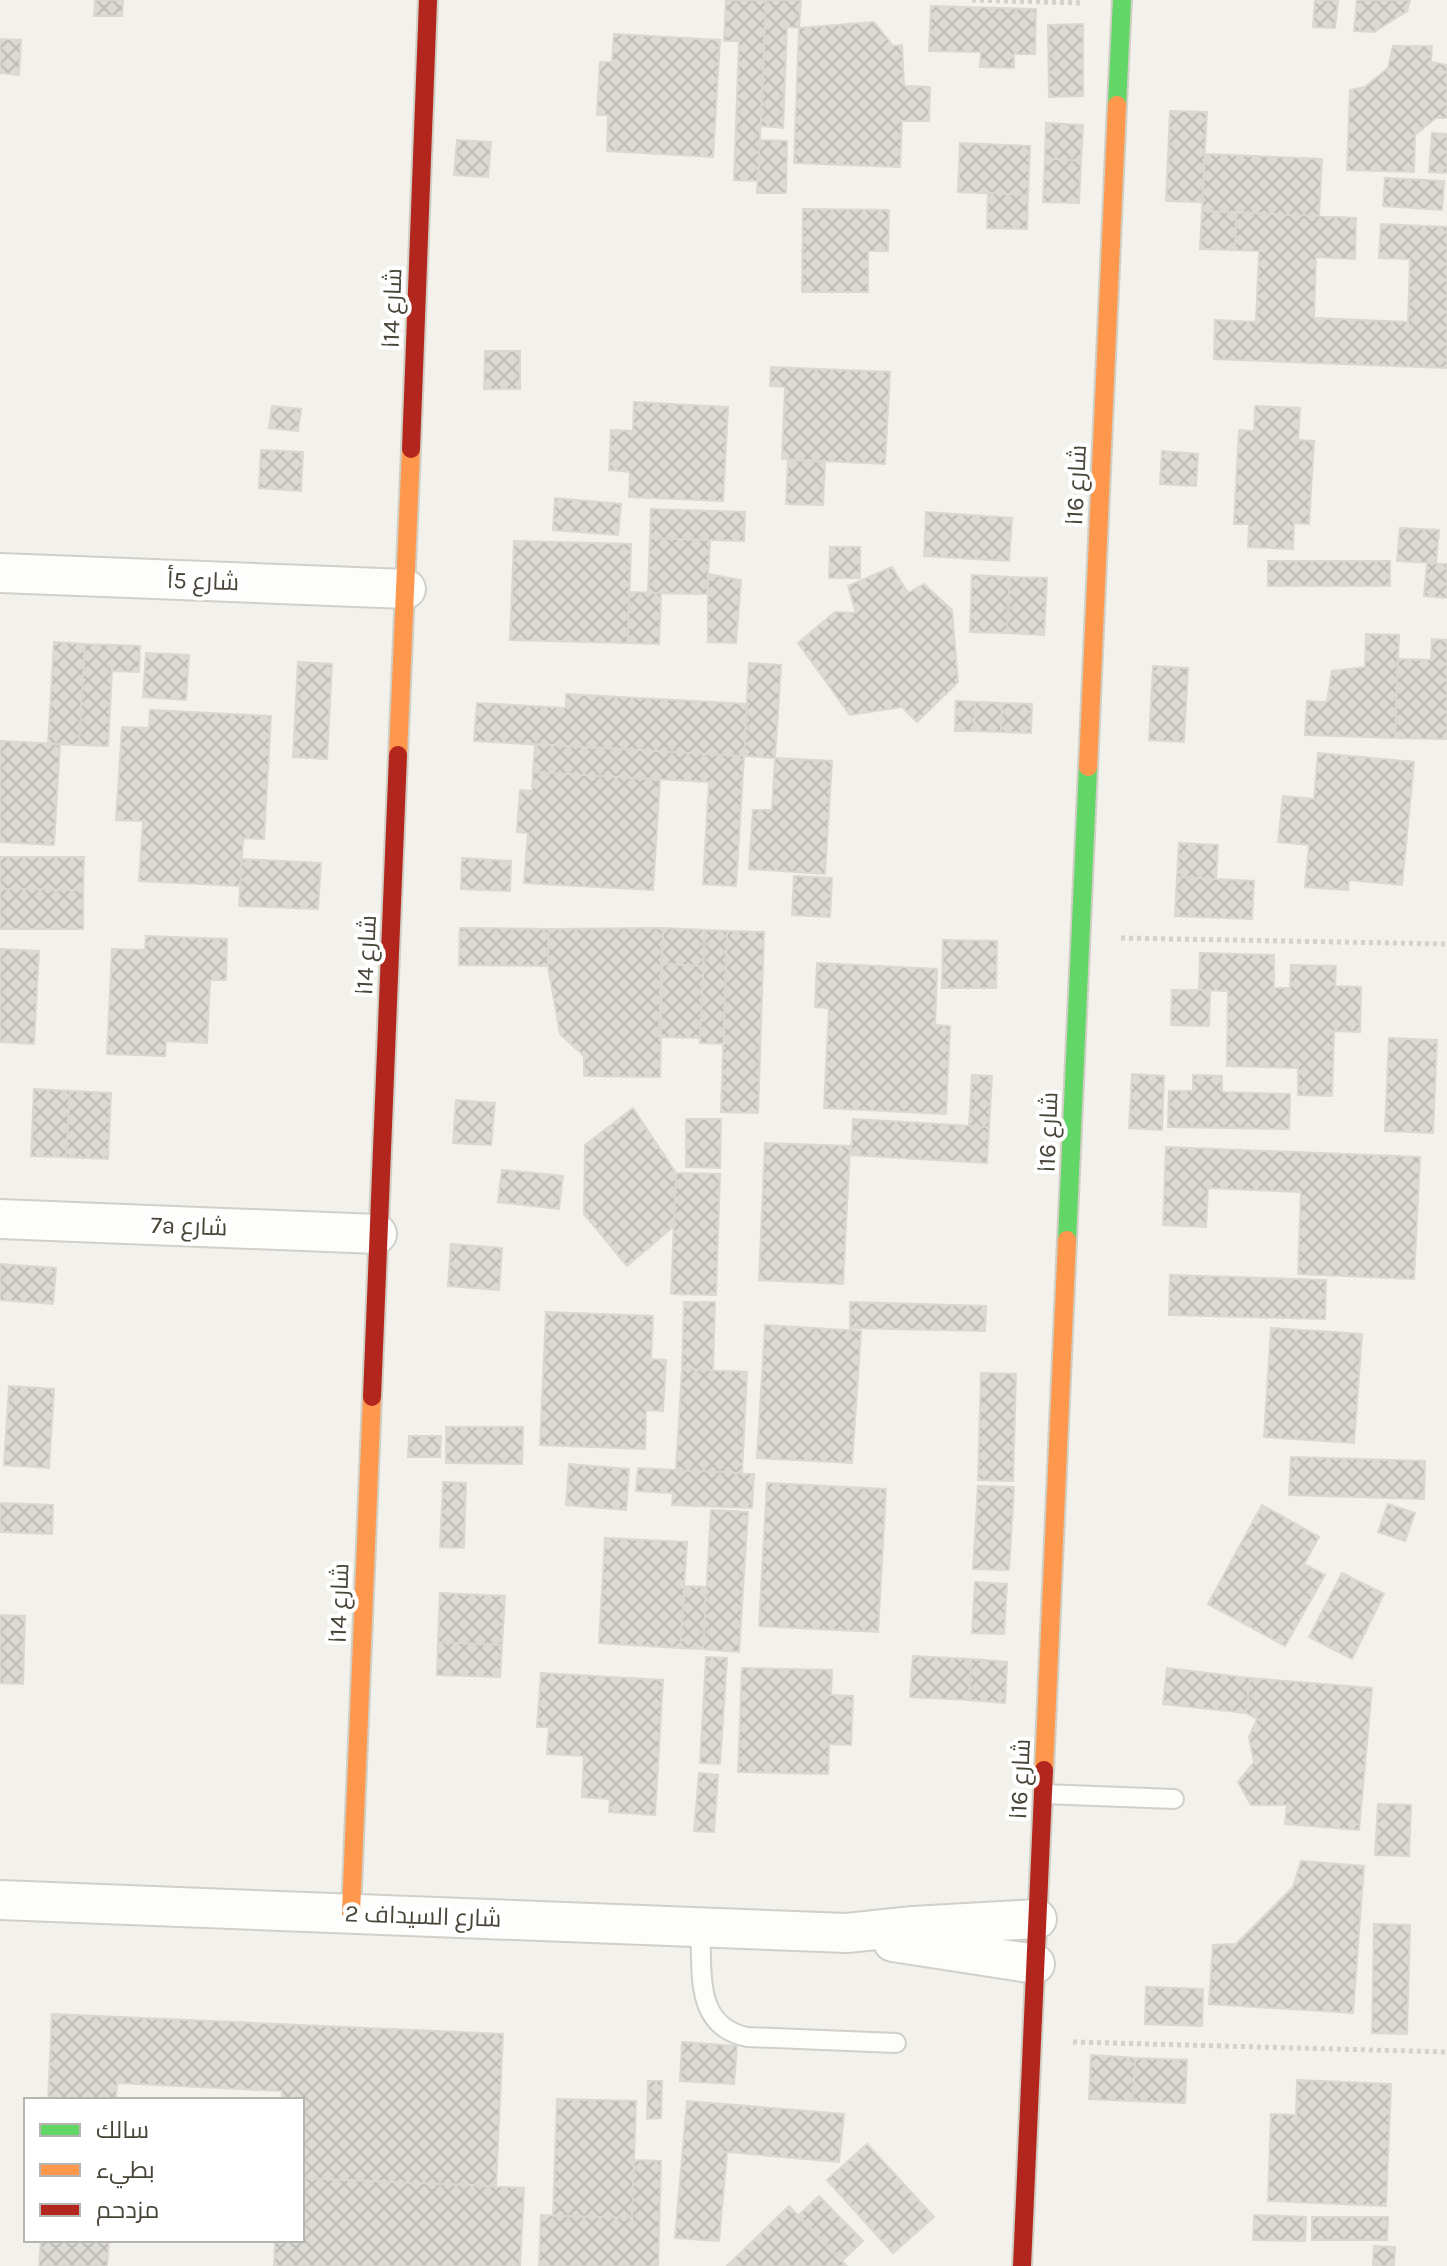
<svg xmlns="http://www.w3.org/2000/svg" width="1447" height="2266" font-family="Karla,Cairo,sans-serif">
<defs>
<pattern id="building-cross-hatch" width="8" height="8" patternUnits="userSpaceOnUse" patternTransform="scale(2)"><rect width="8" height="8" fill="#dcdad4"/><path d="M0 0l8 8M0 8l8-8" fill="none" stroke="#bebcb7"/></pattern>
</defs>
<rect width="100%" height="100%" fill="#f2f1ec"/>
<!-- building -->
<path fill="url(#building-cross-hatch)" stroke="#dad8d2" stroke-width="2" d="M95 0H123L122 16H94Z
M726 0H766L758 181 734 180 739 41H724Z
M766 0H801L799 28 787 27 783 128 761 126Z
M1315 0H1338L1335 28 1313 27Z
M1357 0H1410L1407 11 1374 32 1354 31Z
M931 6 1036 9 1035 54H1014V68L980 67 981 52 929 51Z
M874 22 893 46 902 45 904 86 930 87 929 121H902L900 167 794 163 799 28Z
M1083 24V96L1049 97 1048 25Z
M614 34 720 40 713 157 607 151 608 115H597L600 62H612Z
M0 39 21 40 19 75 0 73Z
M1393 46H1432L1431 62 1447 65V118H1436L1415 135 1414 172 1347 170 1350 90 1365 87 1388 68Z
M1170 111 1207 112 1202 202 1166 201Z
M1046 123 1083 125 1081 161 1045 158Z
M1432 133 1447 134V173L1429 172Z
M457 140 491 142 488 177 454 175Z
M760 140 787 141 786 193H757Z
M960 143 1030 146 1028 195 958 192Z
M1205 154 1322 159 1319 216 1202 211Z
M1045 158 1081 161 1079 203 1043 202Z
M1385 178 1444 181 1442 210 1383 206Z
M988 193 1028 195 1027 229 987 228Z
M803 209 889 210 888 251H868V292H802Z
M1202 211 1236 212 1235 250 1200 249Z
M1236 212 1356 218 1355 259 1316 257 1314 318 1408 322 1410 259 1379 258 1381 224 1447 227V368L1214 359 1215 320 1256 322 1259 251 1235 250Z
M485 351H520V389H484Z
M771 367 890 372 885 464 782 459 785 387 770 386Z
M634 402 728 407 723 501 629 497 630 472 609 470 611 430 633 431Z
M272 406 301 409 298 431 269 428Z
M1255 406 1300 408 1298 440 1314 441 1309 524 1294 523 1293 549 1248 547 1249 524H1234L1239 430 1254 431Z
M261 450 303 452 301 491 259 488Z
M1162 451 1198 454 1196 486 1160 484Z
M788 460 825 462 823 505 786 504Z
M555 498 621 504 618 535 553 530Z
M651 509 745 512 744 541 650 538Z
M926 512 1012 518 1009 561 924 556Z
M1400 528 1439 530 1436 563 1397 561Z
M650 538 710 540 707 594 648 593Z
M514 541 631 544 628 643 510 640Z
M830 547H860V578H829Z
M1268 561H1390V586H1268Z
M1427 563 1447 564V598L1424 596Z
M892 567 908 593 924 584 952 610 958 682 917 722 902 707 850 715 798 643 835 612 856 613 848 586Z
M708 574 741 580 736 643 708 642Z
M972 575 1010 577 1007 633 970 632Z
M1010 577 1047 578 1044 635 1007 633Z
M629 592 661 593 659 644 628 643Z
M1366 634 1399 635 1395 738 1305 735 1307 701 1327 702 1332 671 1365 667Z
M1432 639 1447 640V739L1395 738 1398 659 1431 660Z
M54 642 85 644 79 745 48 744Z
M85 644 140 646 139 672 112 671 108 746 79 745Z
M146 653 189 655 186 700 143 697Z
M298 662 332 664 327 759 293 757Z
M749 663 781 665 775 758 744 756Z
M1153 666 1188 668 1184 742 1149 740Z
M566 694 747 704 744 756 474 741 477 703 566 708Z
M956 701 975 702 974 731H955Z
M975 702 1002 703 1001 732 974 731Z
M1002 703 1032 704 1031 733 1001 732Z
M150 710 271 716 264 839 243 838 240 886 139 881 143 821 116 820 122 727 149 728Z
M0 741 60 744 54 845 0 842Z
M535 744 744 756 736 886 703 884 709 782 533 772Z
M1318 753 1414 762 1402 885 1349 880 1348 890 1305 887 1309 845 1278 842 1283 796 1314 799Z
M775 758 832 761 825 874 749 869 753 810H772Z
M533 772 660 780 653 890 524 883 528 833 517 832 520 790 532 791Z
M1179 843 1218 845 1216 879 1177 877Z
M0 857H84L83 890 0 889Z
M462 858 511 861 510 891 461 889Z
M242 859 321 863 318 909 239 906Z
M794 876 832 878 830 917 792 915Z
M1177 877 1254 881 1252 919 1175 916Z
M0 889 83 890V929H0Z
M460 928 549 929 548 966 459 965Z
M663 928 660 1077 584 1076V1056L560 1034 548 966 549 929Z
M663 928 705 930 703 966 661 964Z
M705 930 727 931 724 1044 700 1043Z
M727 931 764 932 758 1113 721 1112Z
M146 936 227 939 226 980H210L207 1043 166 1041 165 1056 107 1054 112 949 145 950Z
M943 940 997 941 996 988H942Z
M0 949 39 951 34 1044 0 1042Z
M1200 953 1274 955V988H1290L1291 965 1336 966 1335 986 1361 987 1360 1032 1334 1031 1332 1096 1298 1095V1068L1227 1066 1228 991 1199 990Z
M817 963 937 969 935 1025 950 1026 946 1114 824 1108 829 1008 815 1007Z
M661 964 703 966 700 1038 659 1037Z
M1172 990H1210L1209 1026 1171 1025Z
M1389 1038 1437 1040 1433 1133 1385 1131Z
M1132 1074 1164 1076 1162 1130 1129 1128Z
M972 1075 992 1076 989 1127 969 1126Z
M1193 1075 1222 1076V1092L1290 1094 1289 1129 1168 1127 1169 1091H1193Z
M34 1089 70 1091 66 1157 31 1156Z
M70 1091 111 1093 108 1159 66 1157Z
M456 1100 495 1103 491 1145 453 1143Z
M633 1108 676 1173 674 1226 627 1266 584 1214 585 1145Z
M686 1119H721L720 1168 686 1167Z
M853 1119 989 1127 987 1163 851 1155Z
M765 1143 850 1146 843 1284 759 1280Z
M1166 1147 1420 1157 1414 1279 1298 1274 1301 1192 1208 1188 1206 1227 1163 1225Z
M502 1170 563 1176 559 1209 498 1202Z
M676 1173 720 1174 716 1295 671 1294Z
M451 1244 502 1248 499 1290 448 1286Z
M0 1264 56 1268 53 1304 0 1300Z
M1170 1275 1326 1280 1325 1319 1169 1315Z
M684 1302H715L713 1370 682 1369Z
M850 1302 986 1306 985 1331 850 1328Z
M546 1312 653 1316 651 1359 666 1360 663 1411 646 1410 645 1449 540 1445Z
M765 1325 861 1331 852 1463 757 1458Z
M1271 1328 1362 1334 1354 1443 1264 1437Z
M682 1369 747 1372 742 1473 676 1470Z
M981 1373 1016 1374 1013 1481 978 1480Z
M9 1386 54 1389 49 1468 4 1465Z
M446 1427H523L522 1464 446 1463Z
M409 1436H441L440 1457H408Z
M1291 1457 1425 1461 1424 1499 1289 1495Z
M569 1464 629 1469 626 1510 566 1505Z
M638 1468 754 1474 752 1508 672 1505 673 1493 636 1491Z
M443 1482 466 1483 464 1548 440 1547Z
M767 1483 886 1489 878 1632 759 1626Z
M978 1486 1014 1487 1009 1570 973 1569Z
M0 1503 53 1505 52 1534 0 1532Z
M1388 1504 1415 1513 1405 1541 1378 1532Z
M1262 1505 1319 1537 1304 1564 1325 1575 1285 1646 1208 1604Z
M711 1510 748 1512 739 1652 703 1649Z
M605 1538 687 1542 680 1648 599 1643Z
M1342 1573 1384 1594 1352 1659 1309 1637Z
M975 1582 1007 1584 1004 1634 972 1633Z
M685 1586 706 1587 703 1649 680 1648Z
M440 1593 505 1596 502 1645 438 1642Z
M0 1615 25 1616 23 1684 0 1683Z
M438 1642 502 1645 500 1677 437 1675Z
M913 1656 971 1659 969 1700 910 1697Z
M706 1657 727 1658 720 1764 700 1763Z
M971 1659 1007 1662 1005 1703 969 1700Z
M742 1668 832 1670 831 1695 853 1696 851 1745 829 1744 828 1774 738 1772Z
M1167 1668 1250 1678 1246 1713 1163 1704Z
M541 1673 663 1680 655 1815 609 1812 610 1799 582 1797 584 1756 547 1754 549 1727H537Z
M1250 1678 1372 1688 1359 1830 1285 1824 1287 1805H1251L1238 1782 1254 1762 1249 1737 1257 1719 1246 1713Z
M699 1773 718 1775 714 1832 694 1831Z
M1378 1804 1411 1805 1409 1856 1375 1855Z
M1301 1861 1364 1866 1353 2013 1209 2004 1213 1945 1236 1944 1293 1887Z
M1374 1924 1410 1925 1407 2034 1372 2033Z
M1146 1987 1203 1989 1202 2026 1145 2024Z
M52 2014 503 2034 496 2186 302 2178V2100H282V2091L117 2083 116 2100H48Z
M682 2042 737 2046 734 2084 680 2081Z
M1091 2055 1135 2058 1133 2101 1089 2099Z
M1135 2058 1187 2060 1185 2103 1133 2101Z
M1297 2080 1391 2084 1386 2206 1268 2201 1271 2114 1296 2115Z
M648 2081H662L661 2118 647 2119Z
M557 2099 636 2101 632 2218 553 2216Z
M687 2101 844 2114 839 2162 727 2152 719 2241 675 2238Z
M867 2144 934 2217 893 2253 827 2180Z
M634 2160 661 2161 658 2266H539L541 2215 632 2218Z
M302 2178 524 2188 520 2266H274L275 2240H302Z
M819 2196 863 2241 842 2261 798 2216Z
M789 2206 847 2266H727Z
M1254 2215 1306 2217 1305 2241 1253 2240Z
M1312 2217H1388L1387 2240H1312Z
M41 2240H109L107 2266H39Z
M1374 2246 1395 2247 1394 2266H1373Z"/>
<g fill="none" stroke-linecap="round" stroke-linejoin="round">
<defs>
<path id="lane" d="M1043 1794 1174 1799
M700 1927C703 1971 693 2026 747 2037L896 2043"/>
<path id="street" d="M0 573 406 589
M0 1219 377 1234
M0 1900 847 1933 913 1926 1037 1919
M893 1942 1035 1964"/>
<path id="fast" d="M1117 105 1122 0
M1067 1240 1088 767"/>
<path id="slow" d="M398 755 411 449
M1088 767 1117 105
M1044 1770 1067 1240
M351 1913 372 1397"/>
<path id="jam" d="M411 449 428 0
M372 1397 398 755
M1022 2266 1044 1770"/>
</defs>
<!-- lane casing -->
<use href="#lane" stroke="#d0cfca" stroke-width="22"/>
<!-- street casing -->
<use href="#street" stroke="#d0cfca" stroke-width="42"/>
<!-- fast casing -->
<use href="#fast" stroke="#d1cfc3" stroke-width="22"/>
<!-- slow casing -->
<use href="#slow" stroke="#d1cfc3" stroke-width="22"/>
<!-- jam casing -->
<use href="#jam" stroke="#d1cfc3" stroke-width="22"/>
<!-- path -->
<path stroke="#d2d1cb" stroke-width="5" stroke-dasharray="4 4" stroke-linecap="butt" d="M972 0 1083 3
M1121 938 1447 944
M1073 2042 1447 2052"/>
<!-- lane -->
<use href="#lane" stroke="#fdfdfc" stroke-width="18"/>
<!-- street -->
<use href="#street" stroke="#fdfdfc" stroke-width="38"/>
<!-- fast -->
<use href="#fast" stroke="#63d668" stroke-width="18"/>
<!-- slow -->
<use href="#slow" stroke="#ff974d" stroke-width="18"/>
<!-- jam -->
<use href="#jam" stroke="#b3261e" stroke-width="18"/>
</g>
<g text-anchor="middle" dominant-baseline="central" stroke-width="8" stroke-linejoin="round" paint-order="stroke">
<!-- street labels -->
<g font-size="24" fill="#484437" stroke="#fff">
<text transform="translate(392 308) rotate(-88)">شارع 14ا</text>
<text transform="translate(1076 485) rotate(-87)">شارع 16ا</text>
<text transform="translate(203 581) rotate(2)">شارع 5أ</text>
<text transform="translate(366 955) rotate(-87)">شارع 14ا</text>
<text transform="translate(1048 1132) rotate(-88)">شارع 16ا</text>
<text transform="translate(189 1226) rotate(2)">7a شارع</text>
<text transform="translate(339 1603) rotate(-88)">شارع 14ا</text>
<text transform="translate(1020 1779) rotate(-87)">شارع 16ا</text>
<text transform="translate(423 1916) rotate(2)">شارع السيداف 2</text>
</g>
</g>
<!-- legend -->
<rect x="24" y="2098" width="280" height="144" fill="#ffffff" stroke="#b6b4af" stroke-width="2"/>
<rect x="40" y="2124" width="40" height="12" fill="#63d668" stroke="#b6b4af" stroke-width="2"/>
<text x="96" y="2138" font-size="24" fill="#484437">سالك</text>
<rect x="40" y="2164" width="40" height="12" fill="#ff974d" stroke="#b6b4af" stroke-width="2"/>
<text x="96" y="2178" font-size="24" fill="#484437">بطيء</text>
<rect x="40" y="2204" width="40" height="12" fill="#b3261e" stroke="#b6b4af" stroke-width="2"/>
<text x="96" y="2218" font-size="24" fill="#484437">مزدحم</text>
</svg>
